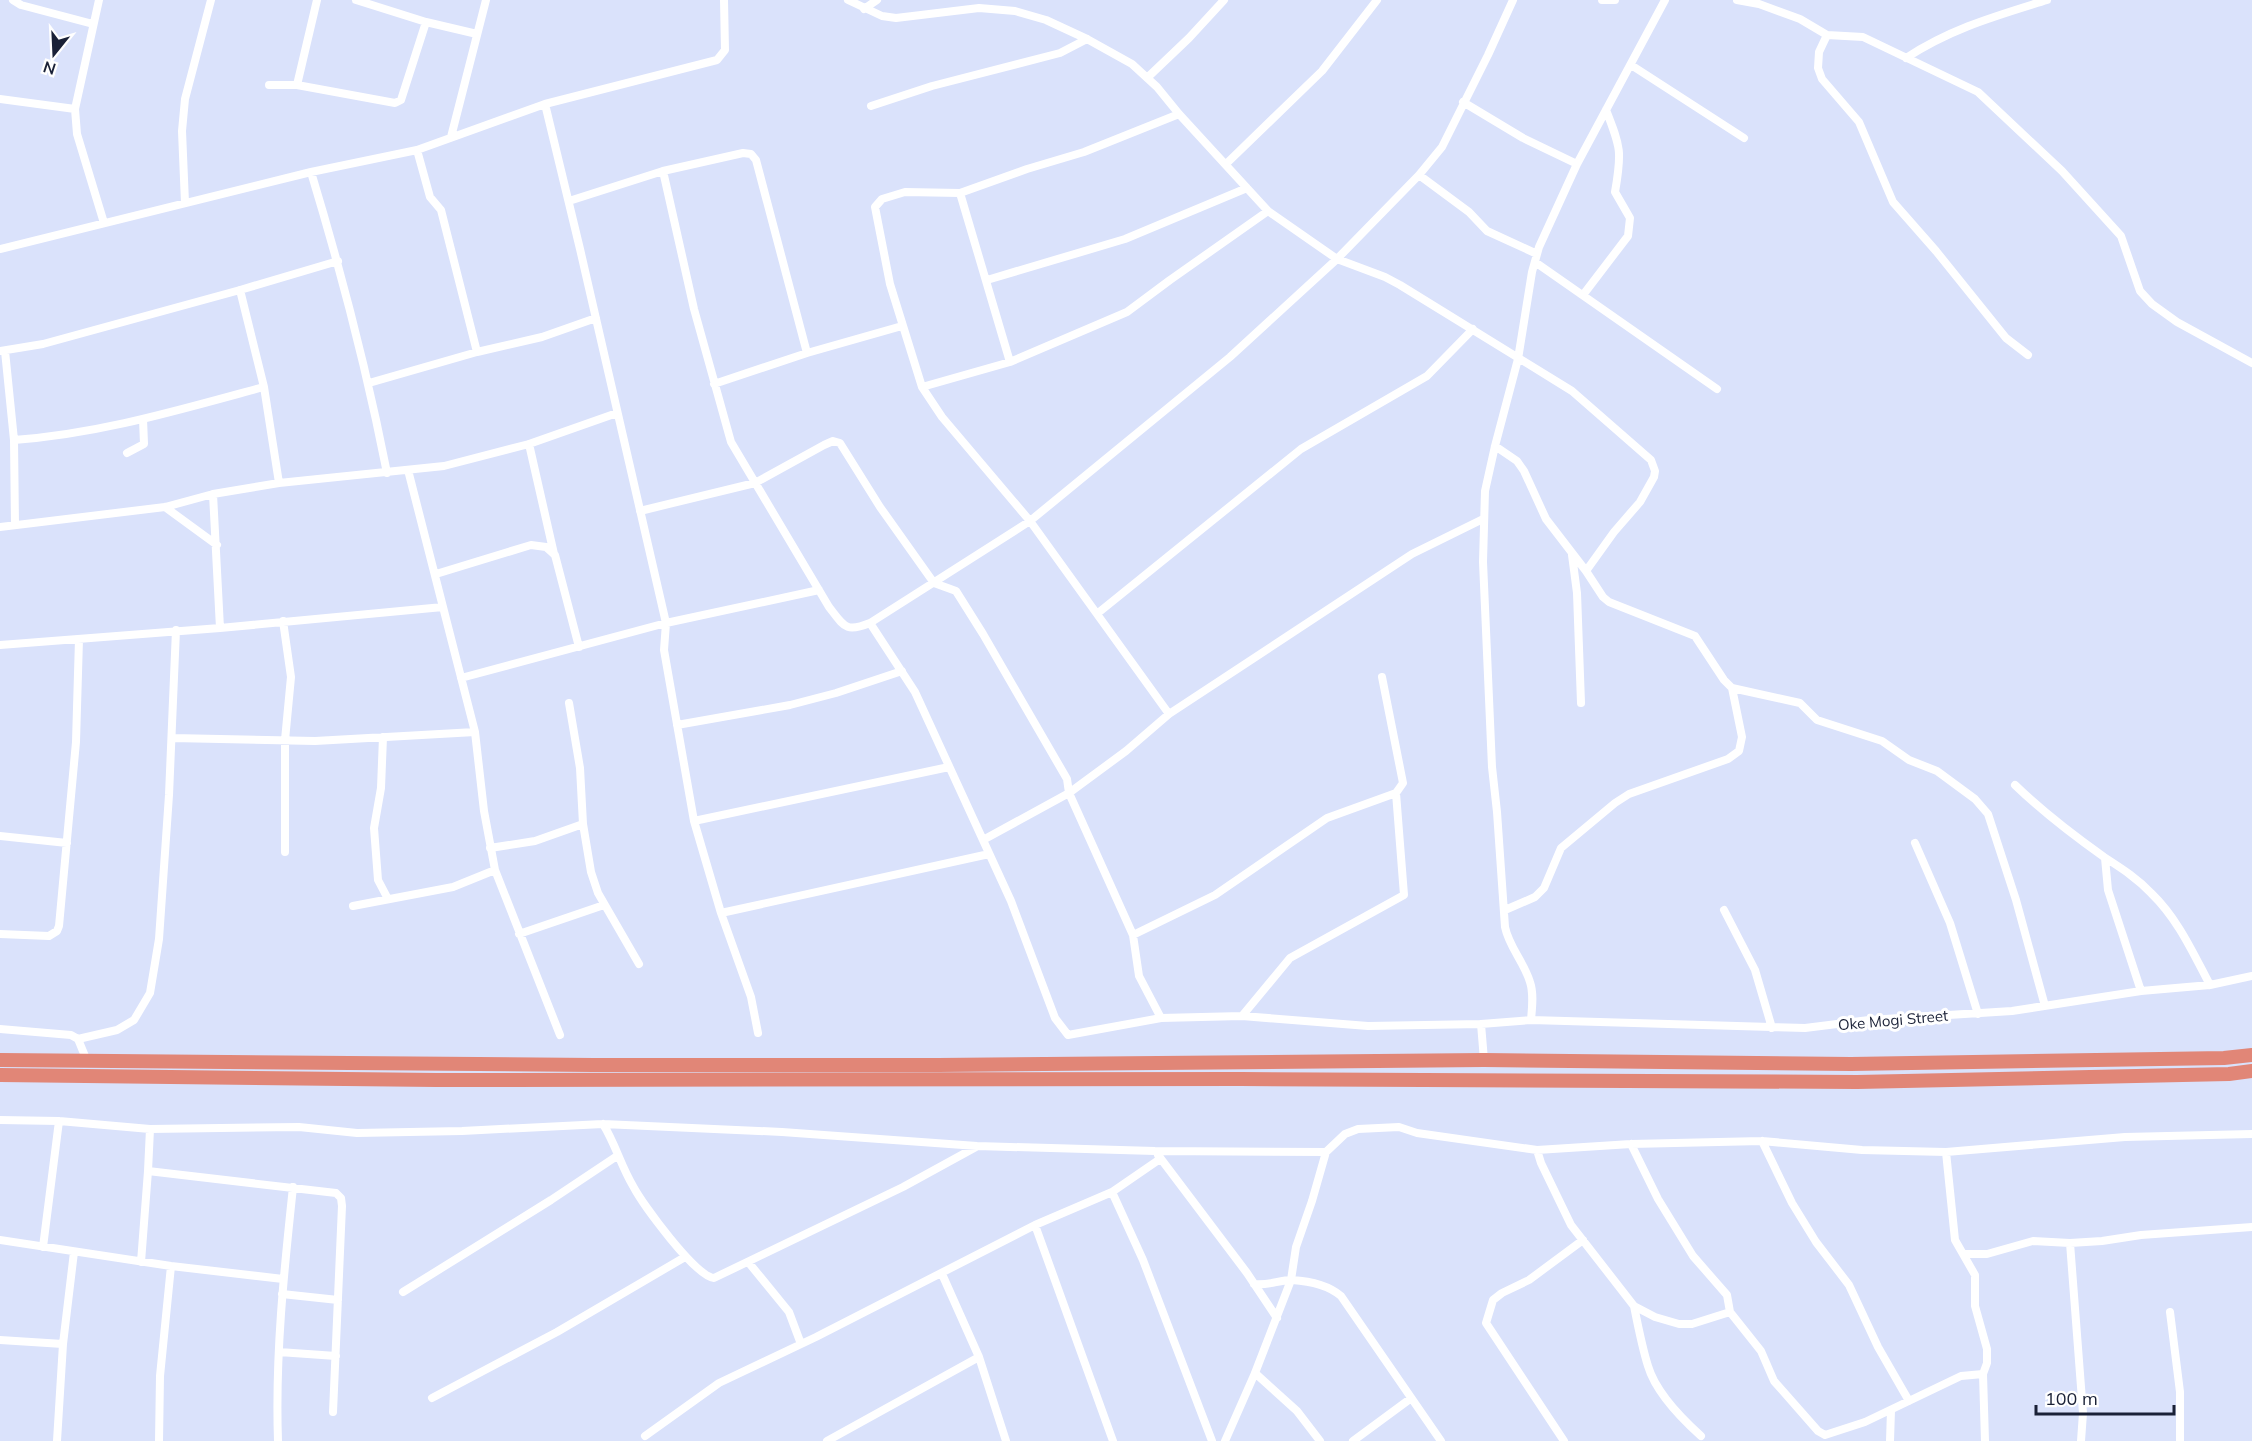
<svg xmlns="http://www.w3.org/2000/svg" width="2252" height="1441" font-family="Mulish,sans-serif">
<rect width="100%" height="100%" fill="#dae2fb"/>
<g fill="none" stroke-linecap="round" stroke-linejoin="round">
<!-- street -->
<path stroke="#fff" stroke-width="8" d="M13 0 21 5 93 24
M99 0 75 109 77 134 104 223
M356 0 426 22 477 34
M848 0 882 16 896 18 979 8 1015 11 1046 20 1087 39 1132 64 1157 87 1179 114 1268 211 1337 259 1385 277 1400 285 1572 391 1651 460 1655 471 1654 477 1640 502 1614 532 1586 571
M1602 0H1615
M1737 0 1759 4 1800 19 1827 35 1863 37 1978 92 2062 171 2121 236 2140 291 2152 304 2177 322 2252 363
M864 9 877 0
M1827 35 1819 52 1818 68 1822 79 1859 122 1893 202 1936 251 2006 338 2028 355
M1906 58C1952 28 1996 16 2047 0
M1631 65 1744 138
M1147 78 1189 38 1224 0
M269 85H297L395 103 401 100 426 22
M297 85 317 0
M0 99 75 109
M1463 102 1523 138 1577 164
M545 104 580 249 666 623 664 650 694 821 721 913 751 997 758 1033
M871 106 932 86 1060 53 1087 39
M451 137 486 0
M417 150 430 197 441 210 477 352
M1226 164 1322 71 1377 0
M663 171 694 309 731 442 829 607C844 626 845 633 870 623L1030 521 1230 357 1337 259 1419 175 1442 147 1488 55 1513 0
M311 172C341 271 367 371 387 473
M1419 175 1469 212 1487 231 1537 254
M960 193 1010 362
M569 201 663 171 743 153 751 154 756 160 807 353
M185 203 182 131 185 99 211 0
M0 249 311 172 417 150 545 104 717 60 725 50 724 0
M1535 262 1717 389
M987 280 1125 239 1247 188
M240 290 264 387 279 483
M1583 295 1628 236 1630 218 1615 192C1622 152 1621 148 1606 110
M0 351 43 344 240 290 338 261
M5 351 14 440 15 525
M369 383 477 352 542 337 596 318
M714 384 807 353 902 326
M922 387 1010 362 1127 312 1170 280 1268 211
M14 440C100 434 182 409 264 387
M529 444 554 554
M1495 446 1517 461 1524 471 1546 519 1586 571 1603 597 1609 602 1695 636 1724 680 1732 688 1800 703 1817 720 1882 741 1909 760 1937 771 1975 799 1988 814 2016 900 2045 1006
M127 453 144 444 143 419
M408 470 443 607
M213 494 220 628
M165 507 217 545
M640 511 755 483 824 445 833 441 840 443 880 507 934 583 956 591 983 634 1067 779 1069 793 1133 935 1215 895 1327 818 1396 793
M0 527 165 507 213 494 279 483 444 466 529 444 617 413
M1572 555 1577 593 1581 703
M436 574 531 545 546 547 555 555 579 647
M1098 613 1301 449 1427 376 1473 329
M283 621 291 677 285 740V852
M870 623 915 692 1011 901 1055 1018 1068 1035 1161 1018 1242 1016 1368 1026 1481 1024 1531 1020 1805 1028 1869 1020 2012 1011 2141 991 2210 985 2252 976
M0 645 220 628 443 607 475 732 484 811 495 870 560 1035
M461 678 666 623 819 590
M569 703 580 768 583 824 591 872 598 893 639 964
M1169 714 1030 521 942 417 922 387 890 284 875 207 882 199 905 192 960 193 1027 169 1084 152 1179 114
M677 725 790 705 836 693 902 671
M383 737 381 788 374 828 378 880 388 899
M172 738 315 741 475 732
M2015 785C2042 811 2073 835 2104 857 2121 868 2137 878 2151 893 2178 919 2193 953 2210 985
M694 821 949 767
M0 836 67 843
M983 840 1069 793 1126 751 1169 714 1412 554 1483 519
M1915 843 1950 923 1978 1014
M490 848 535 841 583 824
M2105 858 2108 890 2141 991
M353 906 453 887 495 870
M1505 910 1535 897 1544 888 1561 848 1615 803 1629 794 1728 759 1739 751 1742 737 1732 688
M1724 910 1755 970 1772 1028
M721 913 989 854
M0 934 49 936 57 931 59 926 76 742 79 639
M519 934 604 905
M1133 935 1139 976 1161 1018
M1242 1016 1290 958 1404 895 1396 793 1403 783 1382 677
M1531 1020C1532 1008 1534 994 1530 982 1524 962 1509 947 1505 927L1497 812 1492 767 1483 562 1485 491 1495 446 1518 359 1532 272 1539 247 1577 164 1665 0
M1481 1024 1484 1060
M0 1029 71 1035 78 1039 87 1061
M78 1039 117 1030 134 1020 150 993 159 939 169 795 176 630
M0 1120 59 1121 150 1129 299 1127 357 1133 462 1131 603 1124 782 1132 977 1146 1155 1151 1326 1152 1345 1134 1358 1129 1399 1127 1417 1133 1537 1150 1631 1144 1762 1141 1862 1150 1946 1152 2125 1137 2252 1134
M603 1124C615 1143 621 1166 633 1186 643 1205 695 1276 714 1278L903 1187 976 1147
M150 1129 148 1171 336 1193 341 1198 342 1206 333 1412
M1762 1141 1792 1203 1816 1242 1849 1285 1878 1347 1909 1401
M1631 1144 1658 1199 1693 1256 1727 1295 1730 1312 1761 1351 1774 1381 1818 1431 1825 1435 1865 1422 1961 1376 1983 1374
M1537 1150 1541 1163 1571 1225 1634 1306 1655 1317 1679 1324H1692L1730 1312
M1946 1152 1955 1240 1975 1275V1306L1987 1349V1363L1983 1374 1985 1441
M1158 1155 1247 1273 1277 1318
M1112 1192 1143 1260 1212 1441
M1035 1225 1113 1441
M0 1240 171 1266 283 1279
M2070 1243 2083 1413 2081 1441
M43 1247 59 1121
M1964 1254H1987L2033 1241 2070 1243 2102 1241 2141 1235 2252 1227
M141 1262 148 1171
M749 1263 789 1312 801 1344
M942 1274 979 1357 1006 1441
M1254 1284C1268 1286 1279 1280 1292 1280 1309 1281 1328 1285 1341 1296L1441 1441
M403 1292 551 1200 617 1156
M282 1294 338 1300
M1634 1306C1638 1326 1642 1347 1648 1366 1656 1393 1681 1418 1701 1436
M2170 1312 2180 1392V1441
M0 1340 63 1344
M279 1352 336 1356
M1255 1373 1297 1411 1320 1441
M432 1398 557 1332 685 1257
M645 1436 719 1383 816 1337 1035 1225 1112 1192 1160 1159
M57 1441 63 1344 74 1252
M159 1441 160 1376 171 1266
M278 1441C275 1356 284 1271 293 1187
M827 1441 979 1357
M1225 1441 1255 1373 1291 1280 1296 1247 1312 1201 1326 1152
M1353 1441 1410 1399
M1564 1441 1486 1323 1493 1300 1502 1293 1529 1280 1583 1240
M1890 1441 1891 1410"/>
<!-- highway -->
<path stroke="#e18677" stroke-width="14" d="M0 1060 594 1065H938L1484 1060 1851 1064 2224 1058 2252 1055
M0 1075 436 1080 1241 1079 1857 1082 2229 1074 2252 1071"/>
</g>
<g text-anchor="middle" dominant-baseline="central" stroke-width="6" stroke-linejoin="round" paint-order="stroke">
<!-- street labels -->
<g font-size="15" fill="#1a2137" stroke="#fff">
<text transform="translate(1893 1020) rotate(-5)">Oke Mogi Street</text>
</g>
</g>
<!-- north arrow -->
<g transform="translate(54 54) rotate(198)" stroke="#ffffff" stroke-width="4.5" paint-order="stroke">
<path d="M0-4.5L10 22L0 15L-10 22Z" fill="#1a2137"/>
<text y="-9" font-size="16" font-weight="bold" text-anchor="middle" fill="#1a2137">N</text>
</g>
<!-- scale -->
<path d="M2036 1405v9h138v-9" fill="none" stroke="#1a2137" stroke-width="3"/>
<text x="2045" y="1405" font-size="18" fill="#1a2137" stroke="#ffffff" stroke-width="4.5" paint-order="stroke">100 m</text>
</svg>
